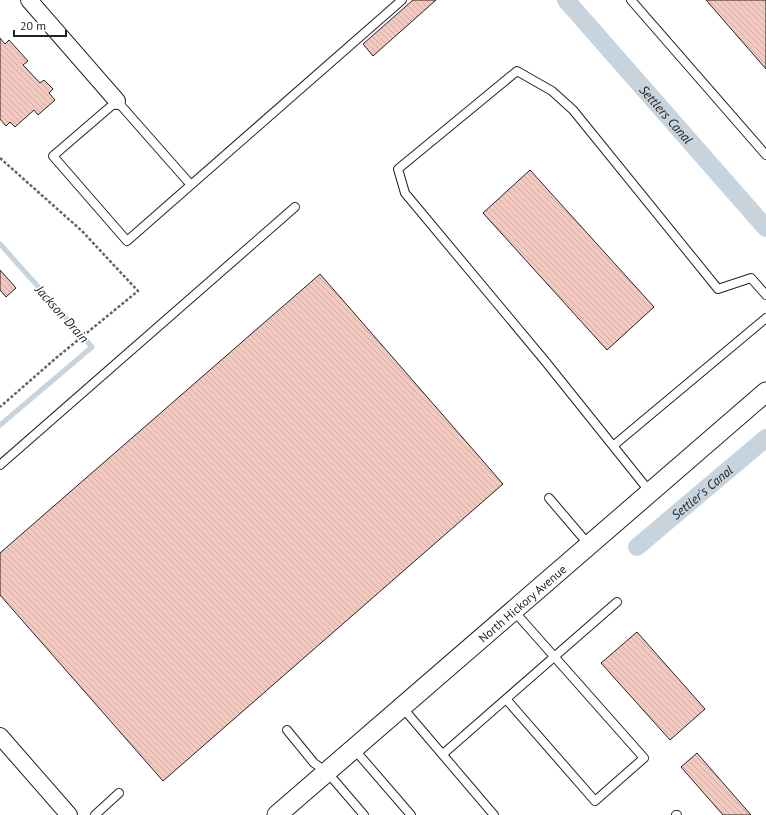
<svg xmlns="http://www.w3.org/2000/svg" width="766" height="815" font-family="'PT Sans',sans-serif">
<defs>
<pattern id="building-back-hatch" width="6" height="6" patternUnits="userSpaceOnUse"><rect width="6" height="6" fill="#f3c9c0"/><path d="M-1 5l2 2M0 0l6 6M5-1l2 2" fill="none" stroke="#d0aca5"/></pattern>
</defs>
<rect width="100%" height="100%" fill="#fff"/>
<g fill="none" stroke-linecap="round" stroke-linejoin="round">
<!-- stream -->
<path stroke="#c7d3dd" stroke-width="5" d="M0 244 92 347 0 425"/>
<!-- canal -->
<g stroke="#c7d3dd" stroke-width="18">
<path id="s1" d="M566 0 766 228"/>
<path id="s2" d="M637 547 766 438"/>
</g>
</g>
<!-- building -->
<path fill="url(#building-back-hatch)" stroke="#222" d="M413 0H436L373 56 363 44Z
M706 0H766V69Z
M0 38 5 44 9 40 28 61 23 65 40 83 44 80 53 89 49 93 55 100 38 115 34 110 15 127 10 122 6 126 0 119Z
M530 170 654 307 607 350 483 213Z
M0 270 16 288 6 297 0 290Z
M320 274 503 484 163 781 0 595V553Z
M637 632 705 709 670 740 601 663Z
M697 753 751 815H723L681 767Z"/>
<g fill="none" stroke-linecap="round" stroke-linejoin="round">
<defs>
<path id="service" d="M631 0 766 155
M191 185 117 101 53 156 127 241 402 0
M613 446 766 318
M0 465 295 207
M650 492 545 361 405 193 398 169 517 71 552 91 573 110 718 289 751 278 766 295
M549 498 589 545
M506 699 595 801 644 758 513 610
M402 707 494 815
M287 730 314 763 327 772 364 815
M354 749 411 815
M443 754 617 602
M95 815 119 793
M676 815H677"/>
<path id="minor" d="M29 0 117 101
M0 736 69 815"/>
<g id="tertiary">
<path id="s3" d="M277 815 766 392"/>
</g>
</defs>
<!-- service casing -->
<use href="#service" stroke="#222" stroke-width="10"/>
<!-- minor casing -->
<use href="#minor" stroke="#222" stroke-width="18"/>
<!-- tertiary casing -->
<use href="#tertiary" stroke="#222" stroke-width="21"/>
<!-- path -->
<path stroke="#646464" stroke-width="2.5" stroke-dasharray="3 2" stroke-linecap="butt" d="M0 158 82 231 138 291 56 358 0 407"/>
<!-- service -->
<use href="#service" stroke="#fff" stroke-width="8"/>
<!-- minor -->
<use href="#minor" stroke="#fff" stroke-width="16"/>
<!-- tertiary -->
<use href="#tertiary" stroke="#fff" stroke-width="19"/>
</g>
<g text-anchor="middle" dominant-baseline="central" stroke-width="3" stroke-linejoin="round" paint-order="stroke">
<!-- street labels -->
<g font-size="12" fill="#222" stroke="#fff">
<text stroke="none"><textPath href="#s3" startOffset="324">North Hickory Avenue</textPath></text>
</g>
<!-- water labels -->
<g font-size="13" font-style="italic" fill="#222" stroke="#fff">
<text stroke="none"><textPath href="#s1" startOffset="152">Settlers Canal</textPath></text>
<text transform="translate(62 314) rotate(48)">Jackson Drain</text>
<text stroke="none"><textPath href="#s2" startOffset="85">Settler's Canal</textPath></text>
</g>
</g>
<!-- scale -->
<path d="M14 30v6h52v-6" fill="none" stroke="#222222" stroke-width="2"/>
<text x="20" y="30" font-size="12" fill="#222222" stroke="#ffffff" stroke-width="3" paint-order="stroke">20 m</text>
</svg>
